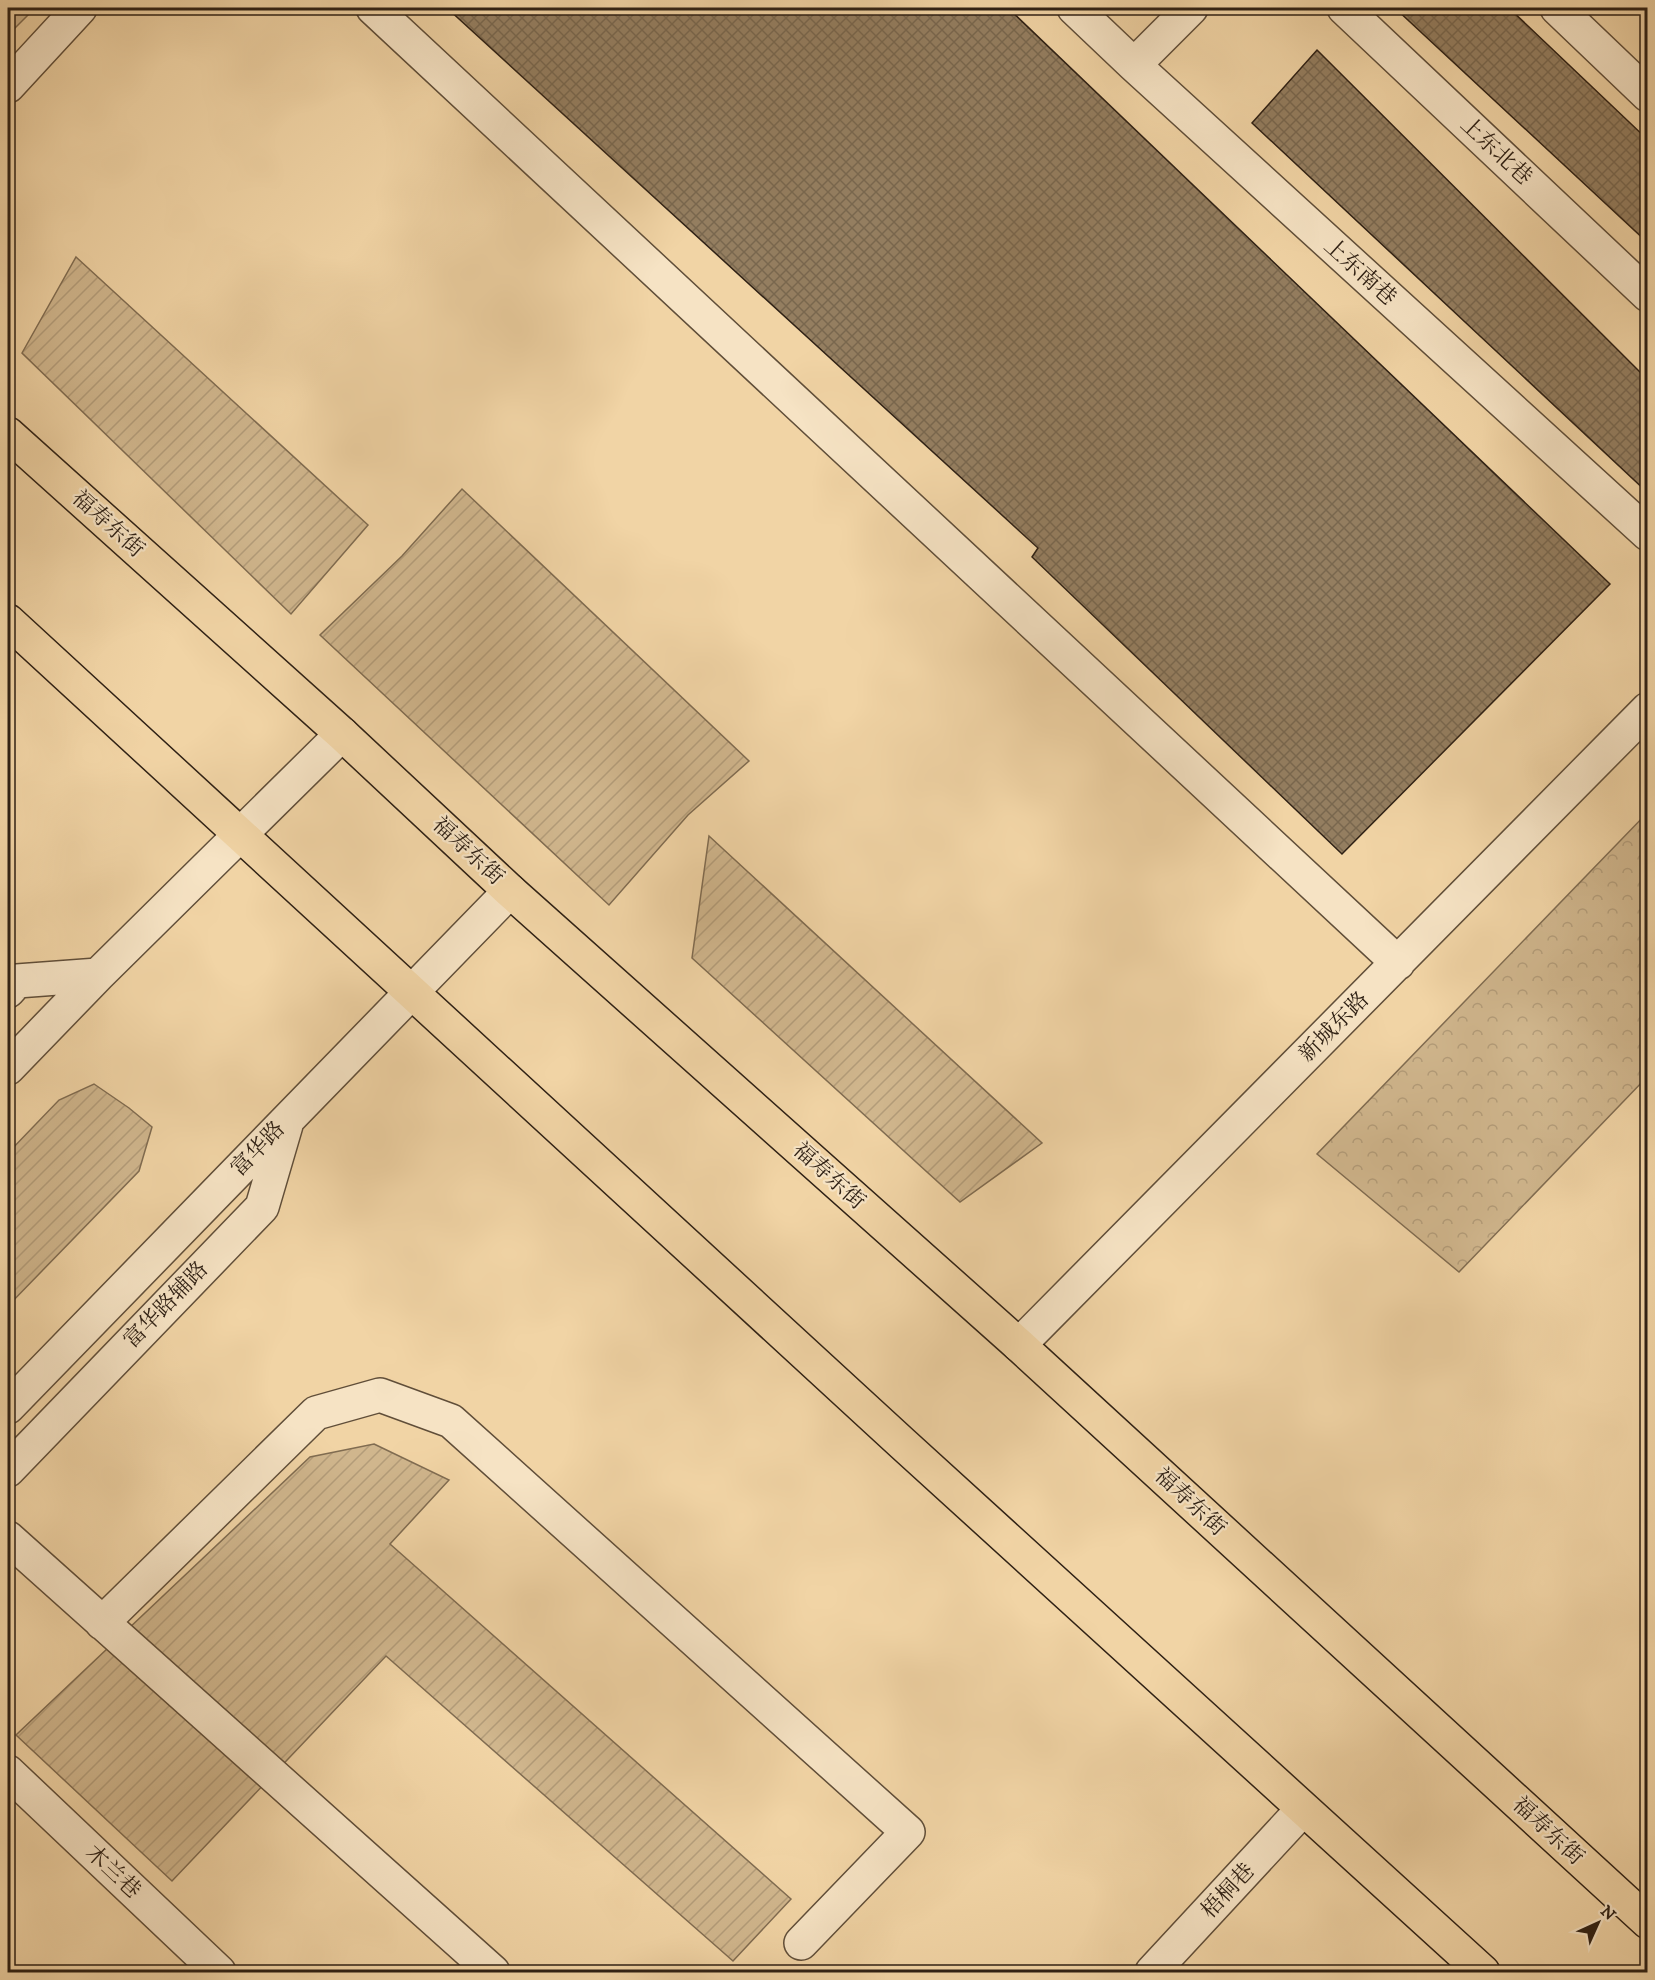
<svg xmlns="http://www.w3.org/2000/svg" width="1655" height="1980" font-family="'IM FELL DW Pica','Noto Serif SC',serif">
<defs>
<pattern id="forest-crowns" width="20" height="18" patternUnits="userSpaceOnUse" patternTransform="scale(1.5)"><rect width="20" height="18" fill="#d0b68d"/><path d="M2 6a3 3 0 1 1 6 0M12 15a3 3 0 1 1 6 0" fill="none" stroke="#b39c79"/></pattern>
<pattern id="garden-furrows" width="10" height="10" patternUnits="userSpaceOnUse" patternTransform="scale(1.5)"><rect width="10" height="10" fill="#d0b68d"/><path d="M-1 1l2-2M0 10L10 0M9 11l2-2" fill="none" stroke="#b39c79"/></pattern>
<pattern id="building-cross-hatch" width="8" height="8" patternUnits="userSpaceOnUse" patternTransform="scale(1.5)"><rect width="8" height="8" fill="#947e60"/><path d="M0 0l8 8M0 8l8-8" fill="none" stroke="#79674e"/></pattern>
</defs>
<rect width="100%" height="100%" fill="#f1d4a5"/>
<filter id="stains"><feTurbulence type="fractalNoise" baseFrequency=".00333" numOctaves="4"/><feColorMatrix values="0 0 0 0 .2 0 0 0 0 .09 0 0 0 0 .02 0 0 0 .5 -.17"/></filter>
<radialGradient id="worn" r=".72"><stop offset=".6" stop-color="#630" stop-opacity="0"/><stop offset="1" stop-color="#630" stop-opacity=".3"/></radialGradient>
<!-- forest -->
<path fill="url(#forest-crowns)" stroke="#806c51" stroke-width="1.5" d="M1647 813V1077L1459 1272 1317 1154Z"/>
<!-- garden -->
<path fill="url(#garden-furrows)" stroke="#806c51" stroke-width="1.5" d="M8 8H35L8 35Z
M76 257 368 525 291 614 22 353Z
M462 489 749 761 688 815 609 905 320 635 402 556Z
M709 836 1042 1143 960 1202 692 958Z
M94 1084 129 1108 152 1127 139 1171 8 1306V1153L59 1100Z
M374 1444 449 1480 390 1544 791 1899 733 1961 386 1656 172 1881 16 1735 310 1457Z"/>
<!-- building -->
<path fill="url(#building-cross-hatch)" stroke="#2f2115" stroke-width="1.5" d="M447 8H1008L1610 584 1342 854 1032 557 1038 548Z
M1395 8H1509L1648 140V243Z
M1317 50 1648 380V493L1252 123Z"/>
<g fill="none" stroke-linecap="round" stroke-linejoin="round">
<defs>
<path id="minor" d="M373 8 1398 963
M1074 8 1134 65 1648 534
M1344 8 1648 295
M1557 8 1648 95
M1134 65 1191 8
M8 86 80 8
M8 991 17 981 98 975
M8 1068 98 975 342 734
M1019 1345 1648 709
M8 1407 510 891
M8 1470 262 1207 286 1125
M8 1538 493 1972
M102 1623 316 1413 380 1395 451 1421 908 1832 801 1943
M8 1772 219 1972
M1152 1972 1303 1809"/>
<path id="major" d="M8 434 342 734 510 891 1019 1345 1648 1922
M8 621 903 1444 1483 1972"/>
</defs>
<!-- minor casing -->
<use href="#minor" stroke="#604e39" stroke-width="36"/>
<!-- major casing -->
<use href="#major" stroke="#2f2115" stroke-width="36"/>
<!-- minor -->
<use href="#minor" stroke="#f6e3c4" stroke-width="33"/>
<!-- major -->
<use href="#major" stroke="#f1d4a5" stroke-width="33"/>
</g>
<g text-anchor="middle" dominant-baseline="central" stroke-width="4.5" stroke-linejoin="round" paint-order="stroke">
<!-- street labels -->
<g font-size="22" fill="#2f2115" stroke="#f6e3c4">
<text transform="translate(1496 151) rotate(43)">上东北巷</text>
<text transform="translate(1360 272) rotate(42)">上东南巷</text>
<text transform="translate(108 524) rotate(42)">福寿东街</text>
<text transform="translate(468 851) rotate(43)">福寿东街</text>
<text transform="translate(1334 1027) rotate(-45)">新城东路</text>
<text transform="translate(258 1149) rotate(-46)">富华路</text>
<text transform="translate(829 1176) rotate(42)">福寿东街</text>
<text transform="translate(166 1305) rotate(-46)">富华路辅路</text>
<text transform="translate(1190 1502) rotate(43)">福寿东街</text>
<text transform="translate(1548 1831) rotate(43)">福寿东街</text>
<text transform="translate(113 1872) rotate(43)">木兰巷</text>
<text transform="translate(1228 1891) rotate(-47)">梧桐巷</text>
</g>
</g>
<!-- margin -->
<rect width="1655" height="1980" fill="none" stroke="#f1d4a5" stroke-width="30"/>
<rect x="9" y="9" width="1637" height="1962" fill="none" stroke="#2f2115" stroke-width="3"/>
<rect x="15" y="15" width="1625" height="1950" fill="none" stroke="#2f2115" stroke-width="1.5"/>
<!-- north arrow -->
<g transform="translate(1598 1923) rotate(45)" stroke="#f6e3c4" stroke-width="4.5" paint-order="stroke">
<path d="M0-4.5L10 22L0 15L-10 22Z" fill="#2f2115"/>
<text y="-9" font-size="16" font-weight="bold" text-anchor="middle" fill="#2f2115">N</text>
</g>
<rect width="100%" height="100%" filter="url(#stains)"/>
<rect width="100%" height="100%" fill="url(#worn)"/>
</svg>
